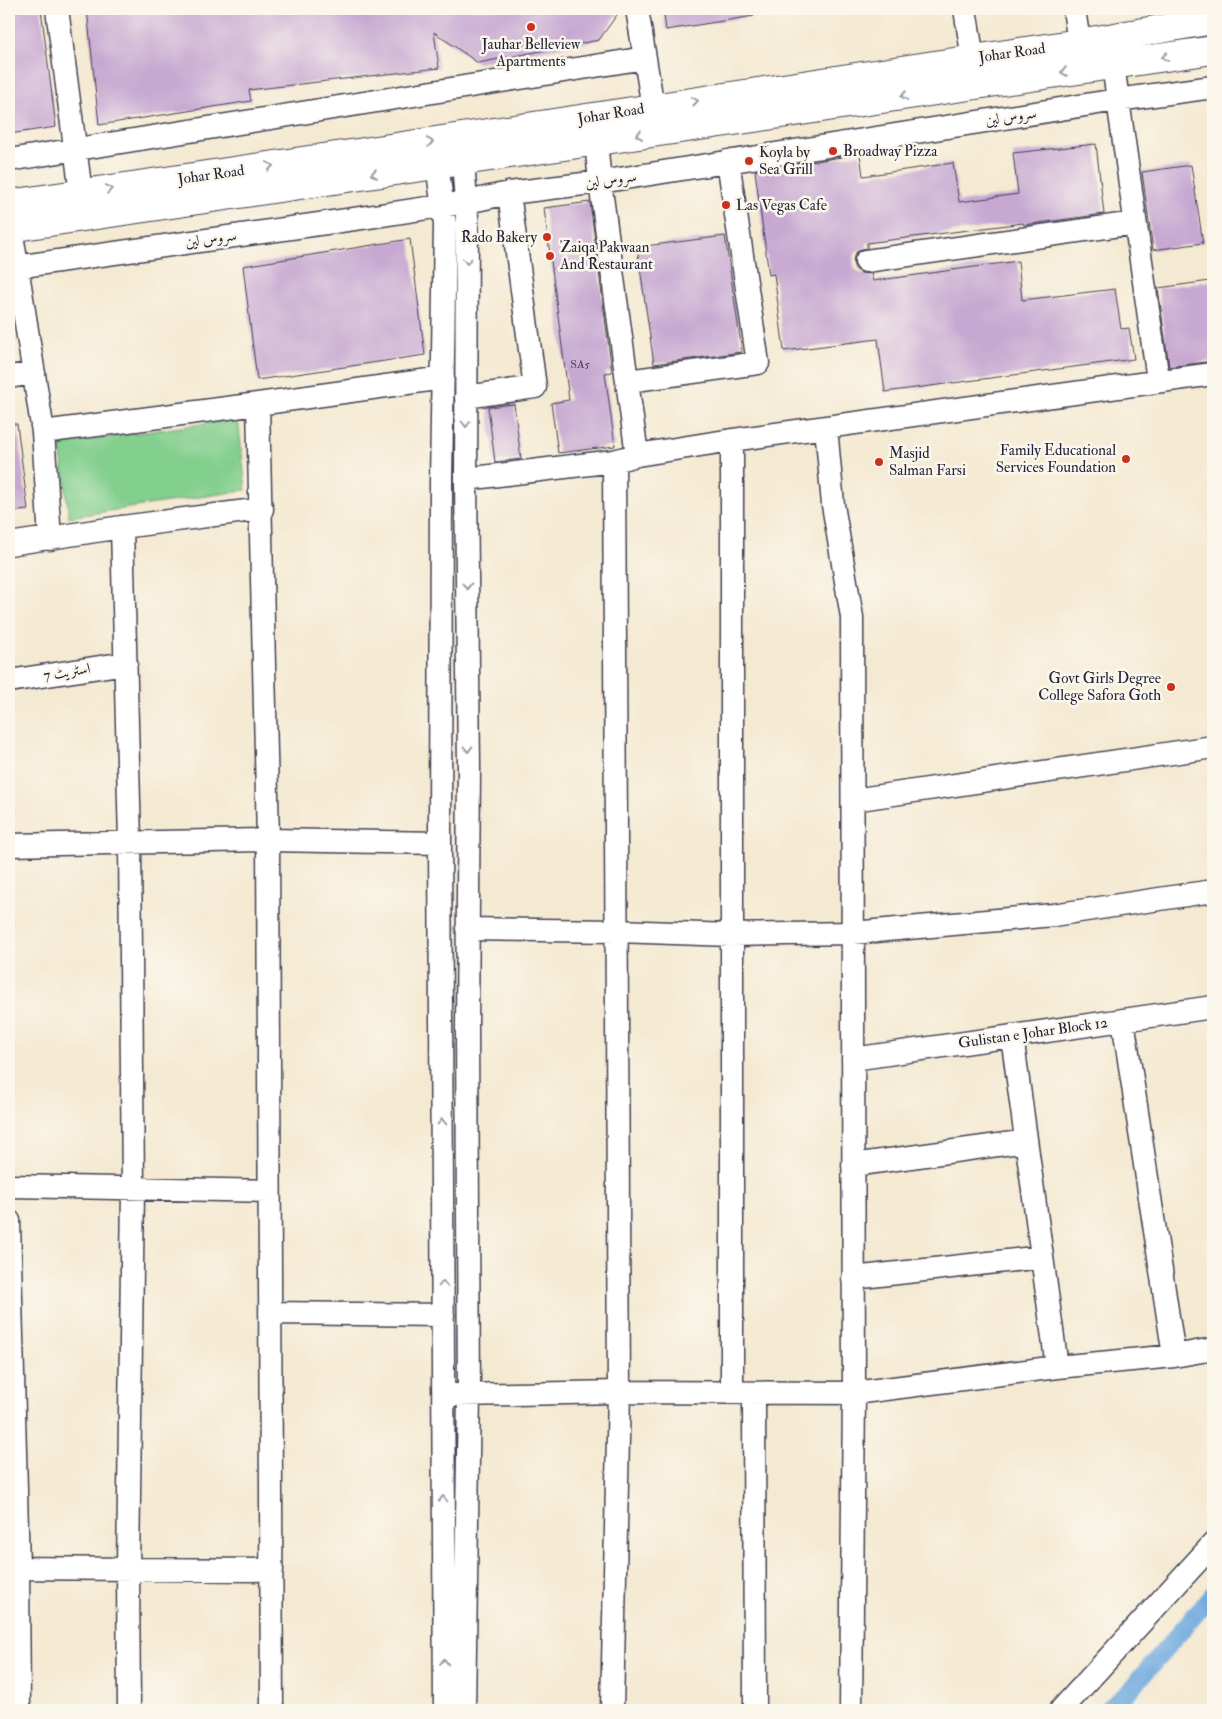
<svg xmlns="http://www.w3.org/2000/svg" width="1222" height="1719" font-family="'IM FELL Double Pica',Amiri,serif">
<rect width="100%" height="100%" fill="#fbf7ec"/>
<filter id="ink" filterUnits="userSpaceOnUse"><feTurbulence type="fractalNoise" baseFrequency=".02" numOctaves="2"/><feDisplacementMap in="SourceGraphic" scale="10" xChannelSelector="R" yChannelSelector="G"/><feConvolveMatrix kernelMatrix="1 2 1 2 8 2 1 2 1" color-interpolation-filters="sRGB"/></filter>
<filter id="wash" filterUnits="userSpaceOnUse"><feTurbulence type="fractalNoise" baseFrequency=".0096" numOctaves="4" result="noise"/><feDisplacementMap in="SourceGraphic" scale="20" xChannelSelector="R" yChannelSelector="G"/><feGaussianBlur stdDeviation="1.12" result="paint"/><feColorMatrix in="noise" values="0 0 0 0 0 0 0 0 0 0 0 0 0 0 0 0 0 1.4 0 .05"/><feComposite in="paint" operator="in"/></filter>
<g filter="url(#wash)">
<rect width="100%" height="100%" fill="#f4e9d1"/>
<!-- green -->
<path fill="#83cf8e" stroke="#527864" d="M238 419 246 490 69 517 60 444Z"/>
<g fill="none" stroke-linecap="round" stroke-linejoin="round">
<!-- canal -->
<path stroke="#6da8de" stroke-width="18" d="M1107 1710 1130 1690 1213 1594"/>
</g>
<g id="blocks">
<!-- building -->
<path fill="#c7a8d2" d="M9 9H41L56 127 9 134Z
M87 9H621L599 40 478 63 434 32 439 68 249 90 251 101 99 125Z
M663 9H753L754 16 666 30Z
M1096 144 1104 214 1024 225 1023 223 867 243V248L858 250 854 256 853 263 855 269 861 273 871 274 873 281 1018 261 1022 300 1115 289 1121 329 1129 328 1134 359 885 392 878 339 784 351 774 274 769 275 755 171 860 154 863 176 953 163 959 202 1018 194 1013 153Z
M1191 165 1203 243 1153 250 1142 172Z
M590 202 612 372 605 373 615 446 558 453 551 403 569 400 544 208Z
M725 236 742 352 654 364 637 247Z
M410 239 425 355 257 380 243 266Z
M1210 281 1213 302V361L1169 367 1158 288Z
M514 404 521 459 495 462 488 407Z
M9 424H17L28 510 9 512Z"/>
</g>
</g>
<g filter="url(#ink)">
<use href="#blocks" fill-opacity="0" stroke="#424052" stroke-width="1"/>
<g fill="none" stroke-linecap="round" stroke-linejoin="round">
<defs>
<path id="minor" d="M57 9 81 193
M637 9 653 108
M965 9 973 59
M1074 9 1079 43
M1113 65 1158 380
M596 141 600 182 637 455
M9 160 645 58
M463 160 467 217 466 479 469 767 467 1030 469 1394 464 1710
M437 164 445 224 441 483 440 843 445 1710
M11 228 43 432 50 539
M866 261 1134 223
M9 268 368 217 467 202 509 193 600 182 1117 100 1213 87
M9 377 34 373
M628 381 758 363 728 161
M466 397 535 387 509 193
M258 404 268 840 272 1710
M826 427 833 505 852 617 854 1393 851 1710
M43 432 258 404 443 378
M732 440V1392
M466 479 614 461 637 455 732 440 1213 374
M122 527 130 842 133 1189 128 1570 129 1710
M9 544 122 527 262 509
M9 681 126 663
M853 800 1213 747
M9 845 268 840 440 843
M467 929 617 931 731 935 853 933 1053 915 1213 891
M1123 1020 1174 1356
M1012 1036 1057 1367
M853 1059 1213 1007
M853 1165 1026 1141
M9 1186 269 1191
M9 1221 18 1568 19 1710
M853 1278 1042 1257
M270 1313 443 1315
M754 1393 755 1710
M455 1395 619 1392 854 1393 1057 1367 1174 1356 1213 1349
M9 1568 272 1570
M612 1710 619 1392 614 461
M1061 1710 1213 1544"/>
<path id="major" d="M9 204 357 153 1079 43 1213 20
M9 228 1213 50"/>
</defs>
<!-- minor casing -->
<use href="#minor" stroke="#424052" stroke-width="25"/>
<!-- major casing -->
<use href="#major" stroke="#424052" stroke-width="30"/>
<!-- minor -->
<use href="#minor" stroke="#fff" stroke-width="22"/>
<!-- major -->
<use href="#major" stroke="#fff" stroke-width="28"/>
</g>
<!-- one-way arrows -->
<defs><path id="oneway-chevron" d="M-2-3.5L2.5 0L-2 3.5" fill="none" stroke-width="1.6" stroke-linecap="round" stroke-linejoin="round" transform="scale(1.25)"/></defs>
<g stroke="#9c9ca7">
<use href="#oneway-chevron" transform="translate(1165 57) rotate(172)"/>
<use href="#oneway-chevron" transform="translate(1064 72) rotate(172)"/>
<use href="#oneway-chevron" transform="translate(904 96) rotate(171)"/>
<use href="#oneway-chevron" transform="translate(695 101) rotate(-9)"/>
<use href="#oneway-chevron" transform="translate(639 135) rotate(172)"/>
<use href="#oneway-chevron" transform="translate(430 142) rotate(-9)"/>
<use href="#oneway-chevron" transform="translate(270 166) rotate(-8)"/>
<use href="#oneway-chevron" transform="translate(374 174) rotate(172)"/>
<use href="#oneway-chevron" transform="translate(109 189) rotate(-8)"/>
<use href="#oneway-chevron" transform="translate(467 261) rotate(90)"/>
<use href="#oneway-chevron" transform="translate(466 424) rotate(90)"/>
<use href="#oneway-chevron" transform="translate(467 586) rotate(89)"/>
<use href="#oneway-chevron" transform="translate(468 749) rotate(89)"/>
<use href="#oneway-chevron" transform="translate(442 1122) rotate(-90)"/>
<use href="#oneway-chevron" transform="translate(443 1284) rotate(-90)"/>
<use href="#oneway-chevron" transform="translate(443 1499) rotate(-90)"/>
<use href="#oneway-chevron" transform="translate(444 1662) rotate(-90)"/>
</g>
</g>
<!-- markers -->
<g fill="#c8321e" stroke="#fbf7ec" stroke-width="2">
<circle cx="531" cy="27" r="5"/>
<circle cx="833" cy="151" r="5"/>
<circle cx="749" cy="161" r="5"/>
<circle cx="726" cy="205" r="5"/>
<circle cx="547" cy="237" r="5"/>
<circle cx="550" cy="256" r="5"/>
<circle cx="1126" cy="459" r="5"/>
<circle cx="879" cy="462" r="5"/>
<circle cx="1171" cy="687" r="5"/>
</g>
<g text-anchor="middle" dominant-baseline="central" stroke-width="5" stroke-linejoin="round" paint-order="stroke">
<!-- number labels -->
<g font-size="12" fill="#4b4461">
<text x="580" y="364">SA5</text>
</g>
<!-- poi labels -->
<g font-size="15" fill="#22223b" stroke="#fbf7ec" text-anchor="start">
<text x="531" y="44" text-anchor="middle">Jauhar Belleview<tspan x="531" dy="17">Apartments</tspan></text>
<text x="843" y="151">Broadway Pizza</text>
<text x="759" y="152">Koyla by<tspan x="759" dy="17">Sea Grill</tspan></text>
<text x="736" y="205">Las Vegas Cafe</text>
<text x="537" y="237" text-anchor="end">Rado Bakery</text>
<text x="560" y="247">Zaiqa Pakwaan<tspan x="560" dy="17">And Restaurant</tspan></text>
<text x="1116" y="450" text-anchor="end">Family Educational<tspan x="1116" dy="17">Services Foundation</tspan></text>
<text x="889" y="453">Masjid<tspan x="889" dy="17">Salman Farsi</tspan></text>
<text x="1161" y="678" text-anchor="end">Govt Girls Degree<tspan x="1161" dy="17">College Safora Goth</tspan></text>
</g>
<!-- street labels -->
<g font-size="15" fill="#22223b" stroke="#fbf7ec">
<text transform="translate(1012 53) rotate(-8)">Johar Road</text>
<text transform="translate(611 114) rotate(-9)">Johar Road</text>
<text transform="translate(1011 117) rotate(-9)">سروس لین</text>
<text transform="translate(211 175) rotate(-8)">Johar Road</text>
<text transform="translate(611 180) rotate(-8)">سروس لین</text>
<text transform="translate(211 239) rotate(-8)">سروس لین</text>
<text transform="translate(67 672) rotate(-9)">اسٹریٹ 7</text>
<text transform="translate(1033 1033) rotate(-8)">Gulistan e Johar Block 12</text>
</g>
</g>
<!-- margin -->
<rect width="1222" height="1719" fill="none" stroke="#fbf7ec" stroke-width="30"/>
</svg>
